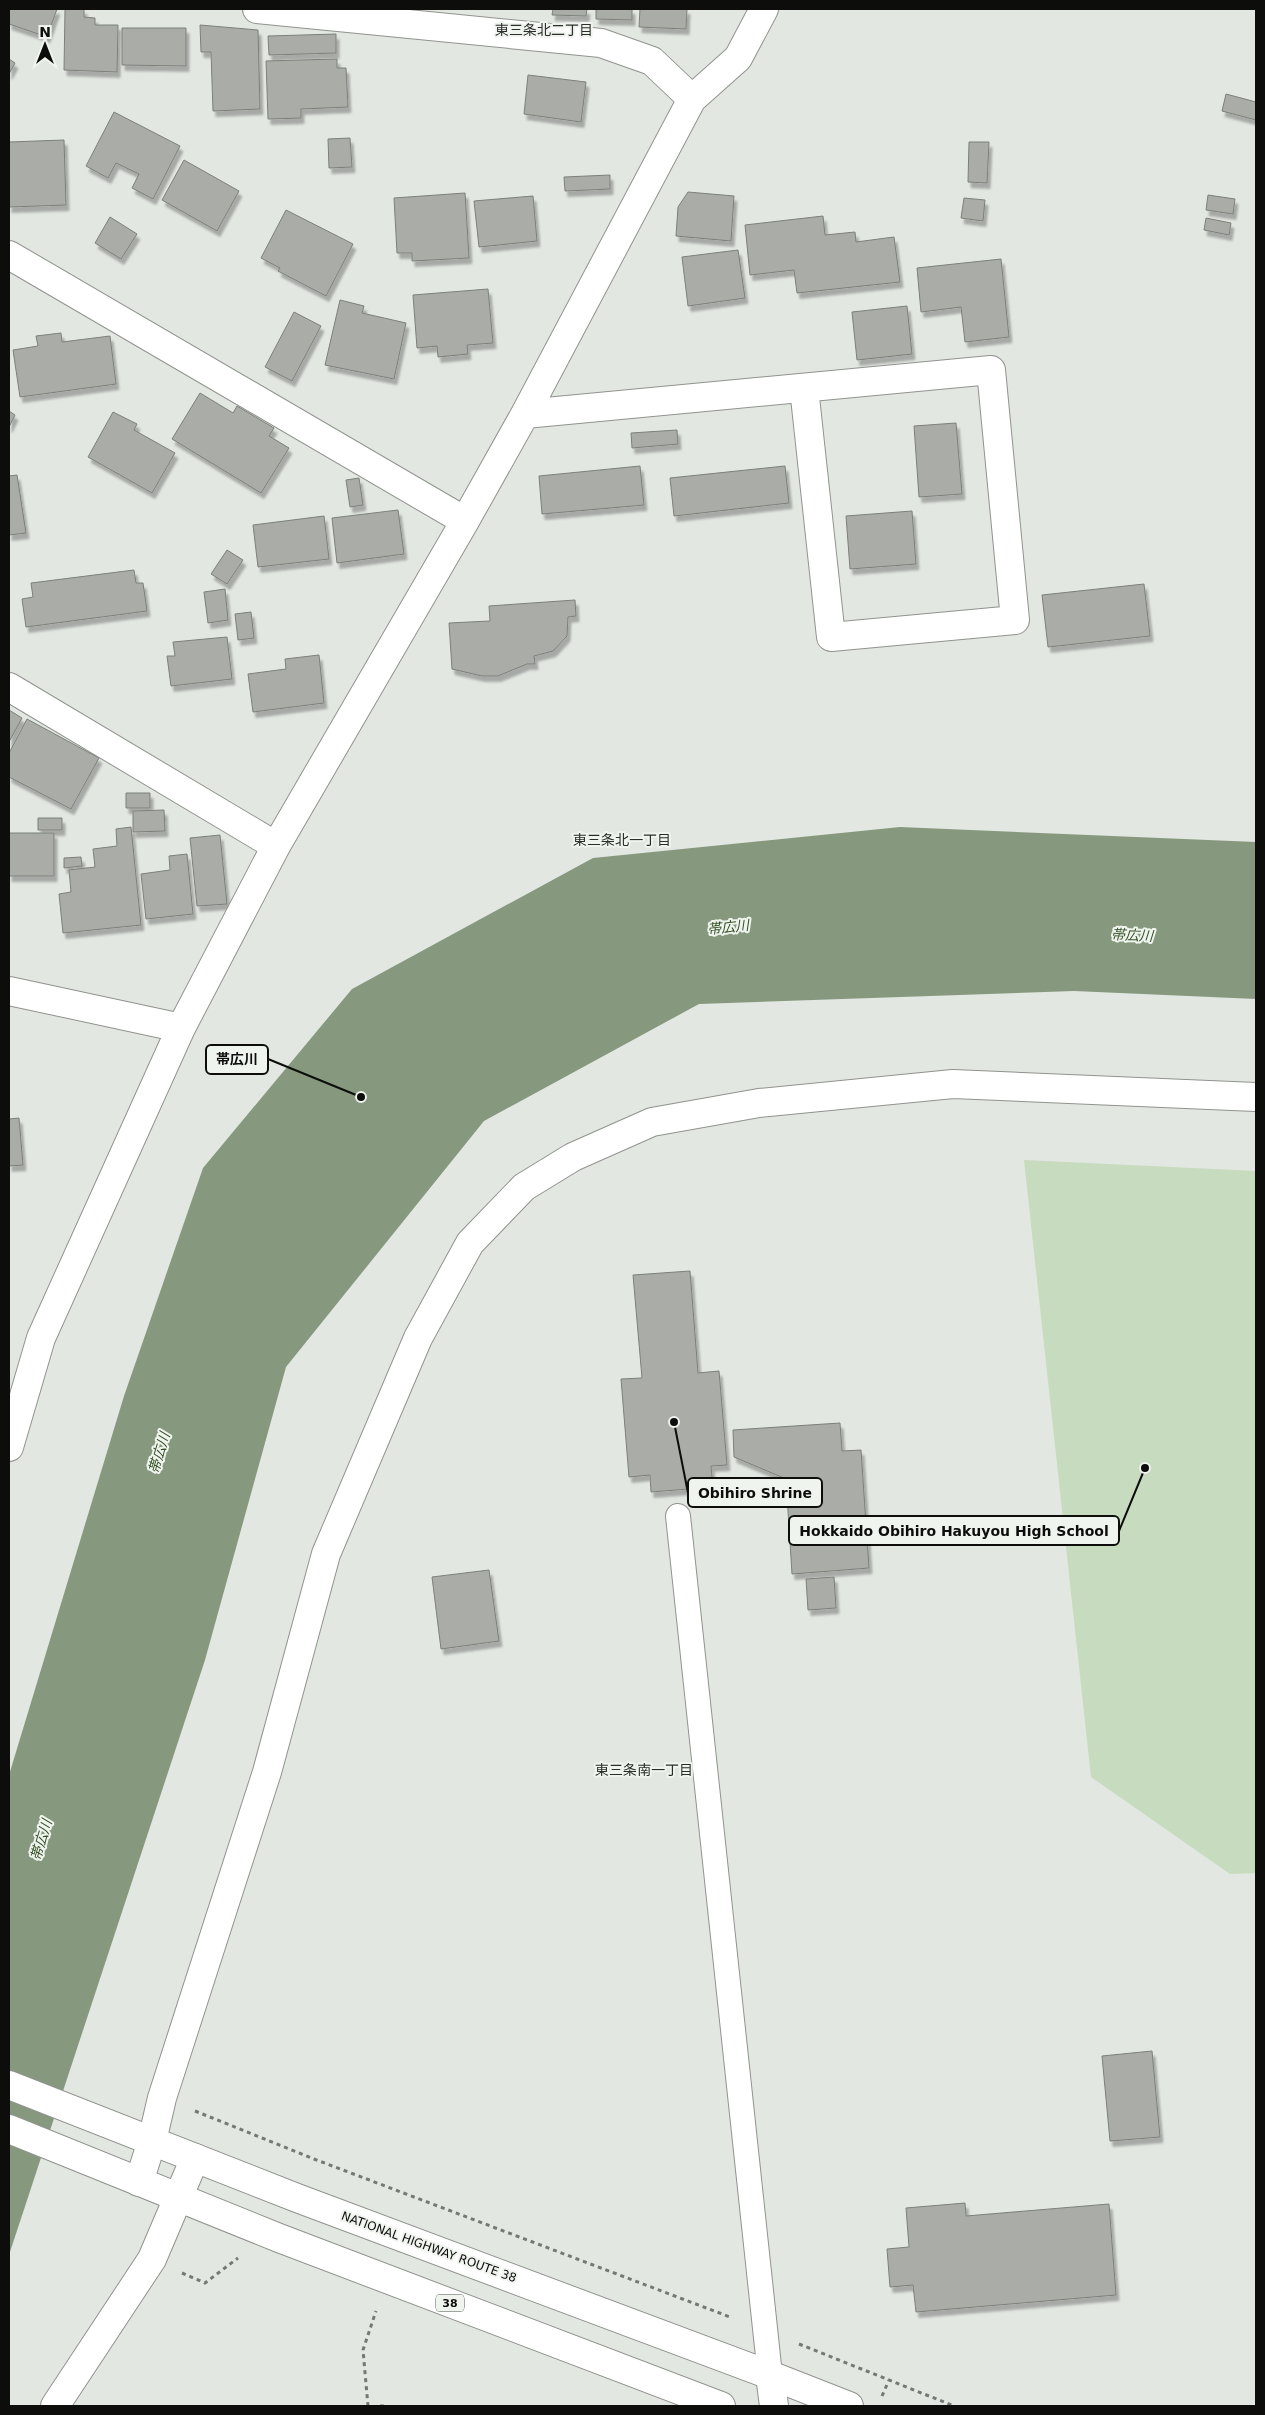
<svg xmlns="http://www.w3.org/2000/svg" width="1265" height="2415" font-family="'DejaVu Sans','Noto Sans JP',sans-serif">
<defs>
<filter id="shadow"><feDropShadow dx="3" dy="5.5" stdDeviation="1" flood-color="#0004"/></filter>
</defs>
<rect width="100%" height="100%" fill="#e3e7e2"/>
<!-- green -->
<path fill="#c7dbbe" d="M1024 1160 1256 1171V1873L1230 1874 1091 1777Z"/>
<!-- water -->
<path fill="#86997e" d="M900 827 1256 842V999L1074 991 699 1004 484 1121 286 1367 205 1660 9 2255V1775L124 1396 203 1168 352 989 593 858Z"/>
<!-- building -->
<path fill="#a9aca7" stroke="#7c807a" filter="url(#shadow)" d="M9 9H57L47 37 9 24Z
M65 9H84V17L95 18V25H118L117 72 64 70Z
M553 9H587L586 16 552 15Z
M596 9H632V20L596 19Z
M640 9H687L686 29 639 27Z
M200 25 258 30 260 109 213 111 211 52H201Z
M122 28H186V66L122 65Z
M336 34V53L269 55 268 36Z
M9 59 15 63 9 74Z
M337 59V68H346L348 107 301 109V118L268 119 266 61Z
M528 75 586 82 581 122 524 114Z
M1226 94 1256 102V120L1222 111Z
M114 112 180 146 153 199 132 188 139 174 116 163 108 178 86 166Z
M350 138 352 167 329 168 328 139Z
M64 140 66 205 9 207V142Z
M969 142H989L987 183 968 182Z
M184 160 239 191 217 231 162 200Z
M610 175V189L565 191 564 177Z
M688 192 734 196 731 241 676 236 678 207Z
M465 193 469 258 412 261V253H397L394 198Z
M1208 195 1235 199 1233 214 1206 210Z
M533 196 537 241 479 247 474 201Z
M964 198 985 200 983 221 961 218Z
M286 210 353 244 326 296 278 271 280 268 261 258Z
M823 216 825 235 855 232 856 242 894 237 900 282 797 293 794 270 750 275 745 225Z
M110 217 137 234 121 259 95 243Z
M1206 218 1231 223 1229 235 1204 230Z
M738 250 745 298 688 306 682 257Z
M1001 259 1009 337 965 342 961 307 921 312 917 268Z
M488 289 493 343 467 345 468 354 438 357 437 346 417 348 413 295Z
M340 300 364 306 362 313 406 323 394 379 325 365Z
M907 306 912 354 857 360 852 312Z
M294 312 321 326 292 381 265 367Z
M61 333 62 342 110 336 116 384 20 397 13 350 38 346 36 336Z
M200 393 233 413 237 406 274 428 269 436 289 448 261 493 172 439Z
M9 411 15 415 9 427Z
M113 412 137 424 134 430 175 453 152 493 88 457Z
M956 423 962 494 919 497 914 426Z
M677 430 678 444 632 448 631 433Z
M640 466 644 505 542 514 539 476Z
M785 466 789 503 674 516 670 478Z
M17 475 26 533 9 535V476Z
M359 478 363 505 350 507 346 480Z
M398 510 404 554 337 563 332 518Z
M912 511 916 564 850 569 846 516Z
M324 516 329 559 258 567 253 525Z
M227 550 243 560 227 584 211 574Z
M134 570 136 583H143L147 611 26 627 22 599 33 597 31 583Z
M1144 584 1150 636 1048 647 1042 595Z
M225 589 228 620 208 623 204 592Z
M575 600 576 616 568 617 567 636 553 651 534 656 535 664H527L498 676H482L452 669 449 623 490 621 489 606Z
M251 612 254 638 238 640 235 614Z
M227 637 232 679 171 686 167 656H175L173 642Z
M319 655 324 703 253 712 248 674 286 669 285 659Z
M9 710 22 718 9 742Z
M27 719 99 758 71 809 9 777V753Z
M126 793H150V808H126Z
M164 810 165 831 133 832V811Z
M38 818H62V830H38Z
M131 827 141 925 63 933 59 894 71 892 69 870 95 867 93 849 117 846 116 829Z
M9 833H54V876H9Z
M220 835 227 904 197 906 190 838Z
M187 854 193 914 146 919 141 874 170 870 169 856Z
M81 857 82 866 64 868V858Z
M19 1118 23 1165 9 1166V1119Z
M690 1271 698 1373 719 1371 727 1465 711 1466 713 1487 651 1492 650 1475 629 1477 621 1379 642 1378 633 1275Z
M840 1423 842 1451 861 1450 869 1568 792 1574 786 1479 734 1457 733 1430Z
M489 1570 499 1641 441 1649 432 1577Z
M834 1577 836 1608 808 1610 806 1579Z
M1152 2051 1160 2137 1110 2141 1102 2056Z
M965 2203 966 2216 1109 2204 1116 2295 916 2312 913 2285 890 2287 887 2249 909 2247 906 2208Z"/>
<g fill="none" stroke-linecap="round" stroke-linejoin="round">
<defs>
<path id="pedestrian" d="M678 1516 770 2375"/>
<path id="minor" d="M257 9 601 43 652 61 692 99
M9 255 465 521
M525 414 991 370 1015 620 831 637 804 388
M9 687 276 846
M9 991 181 1028
M9 1447 41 1338 181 1028 276 846 465 521 525 414 692 99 738 58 764 9
M139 2182 152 2141 162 2098 267 1772 326 1554 418 1338 470 1243 524 1187 573 1157 652 1122 759 1103 953 1084 1256 1097"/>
<path id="tertiary" d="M770 2375 774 2406
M55 2406 152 2259 195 2158"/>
<path id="trunk" d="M9 2085 297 2198 770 2375 849 2406
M9 2129 279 2238 721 2406"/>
</defs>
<!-- pedestrian casing -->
<use href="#pedestrian" stroke="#90938e" stroke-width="26"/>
<!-- minor casing -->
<use href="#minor" stroke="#90938e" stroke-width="30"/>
<!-- tertiary casing -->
<use href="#tertiary" stroke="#90938e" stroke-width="30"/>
<!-- trunk casing -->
<use href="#trunk" stroke="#90938e" stroke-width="30"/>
<!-- path -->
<path stroke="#757874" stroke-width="3" stroke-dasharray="4 4" stroke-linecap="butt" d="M195 2111 314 2159 730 2317
M182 2273 205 2283 238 2258
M799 2344 954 2406
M882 2396 889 2380
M368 2406 363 2350 376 2311
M380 2406H387"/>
<!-- pedestrian -->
<use href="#pedestrian" stroke="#fff" stroke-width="24"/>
<!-- minor -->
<use href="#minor" stroke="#fff" stroke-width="28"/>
<!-- tertiary -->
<use href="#tertiary" stroke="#fff" stroke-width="28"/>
<!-- trunk -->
<use href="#trunk" stroke="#fff" stroke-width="28"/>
</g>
<g text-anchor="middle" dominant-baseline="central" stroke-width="4" stroke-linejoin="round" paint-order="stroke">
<!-- shield labels -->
<rect fill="#f0f4ef" stroke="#515350" stroke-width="1" x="436" y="2294.5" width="28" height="17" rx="4"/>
<g font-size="11" font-weight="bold" fill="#0d0e0c">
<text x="450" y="2303">38</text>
</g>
<!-- street labels -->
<g font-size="12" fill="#0d0e0c" stroke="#f0f4ef">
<text transform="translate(429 2247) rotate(20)">NATIONAL HIGHWAY ROUTE 38</text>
</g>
<!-- neighbourhood labels -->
<g font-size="14" fill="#2a2d29" stroke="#f0f4ef">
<text x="544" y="30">東三条北二丁目</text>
<text x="622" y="840">東三条北一丁目</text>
<text x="644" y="1770">東三条南一丁目</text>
</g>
<!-- water labels -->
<g font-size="14" font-style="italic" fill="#355126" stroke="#f0f4ef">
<text transform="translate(728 927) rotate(-6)">帯広川</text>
<text transform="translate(1132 935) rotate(3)">帯広川</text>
<text transform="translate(159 1453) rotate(-73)">帯広川</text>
<text transform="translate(41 1840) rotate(-73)">帯広川</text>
</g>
</g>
<!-- callouts -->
<path fill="none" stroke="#0d0e0c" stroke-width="2" d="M361 1097L268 1059M674 1422L688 1493M1145 1468L1119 1531"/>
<g fill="#0d0e0c" stroke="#f0f4ef" stroke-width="2">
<circle cx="361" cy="1097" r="5"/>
<circle cx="674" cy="1422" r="5"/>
<circle cx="1145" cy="1468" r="5"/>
</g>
<g fill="#f0f4ef" stroke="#0d0e0c" stroke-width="2">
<rect x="206" y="1045" width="62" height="29" rx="5"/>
<rect x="688" y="1478" width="134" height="29" rx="5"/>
<rect x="789" y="1516" width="330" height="29" rx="5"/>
</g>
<g font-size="14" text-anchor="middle" font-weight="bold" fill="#0d0e0c">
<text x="237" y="1064">帯広川</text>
<text x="755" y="1498">Obihiro Shrine</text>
<text x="954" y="1536">Hokkaido Obihiro Hakuyou High School</text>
</g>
<!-- border -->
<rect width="1265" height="2415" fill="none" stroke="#0d0e0c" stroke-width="20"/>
<!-- north arrow -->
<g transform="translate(45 45)" stroke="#f0f4ef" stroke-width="4" paint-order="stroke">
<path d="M0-4L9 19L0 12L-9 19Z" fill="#0d0e0c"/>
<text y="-8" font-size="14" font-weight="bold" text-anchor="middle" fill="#0d0e0c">N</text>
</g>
</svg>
